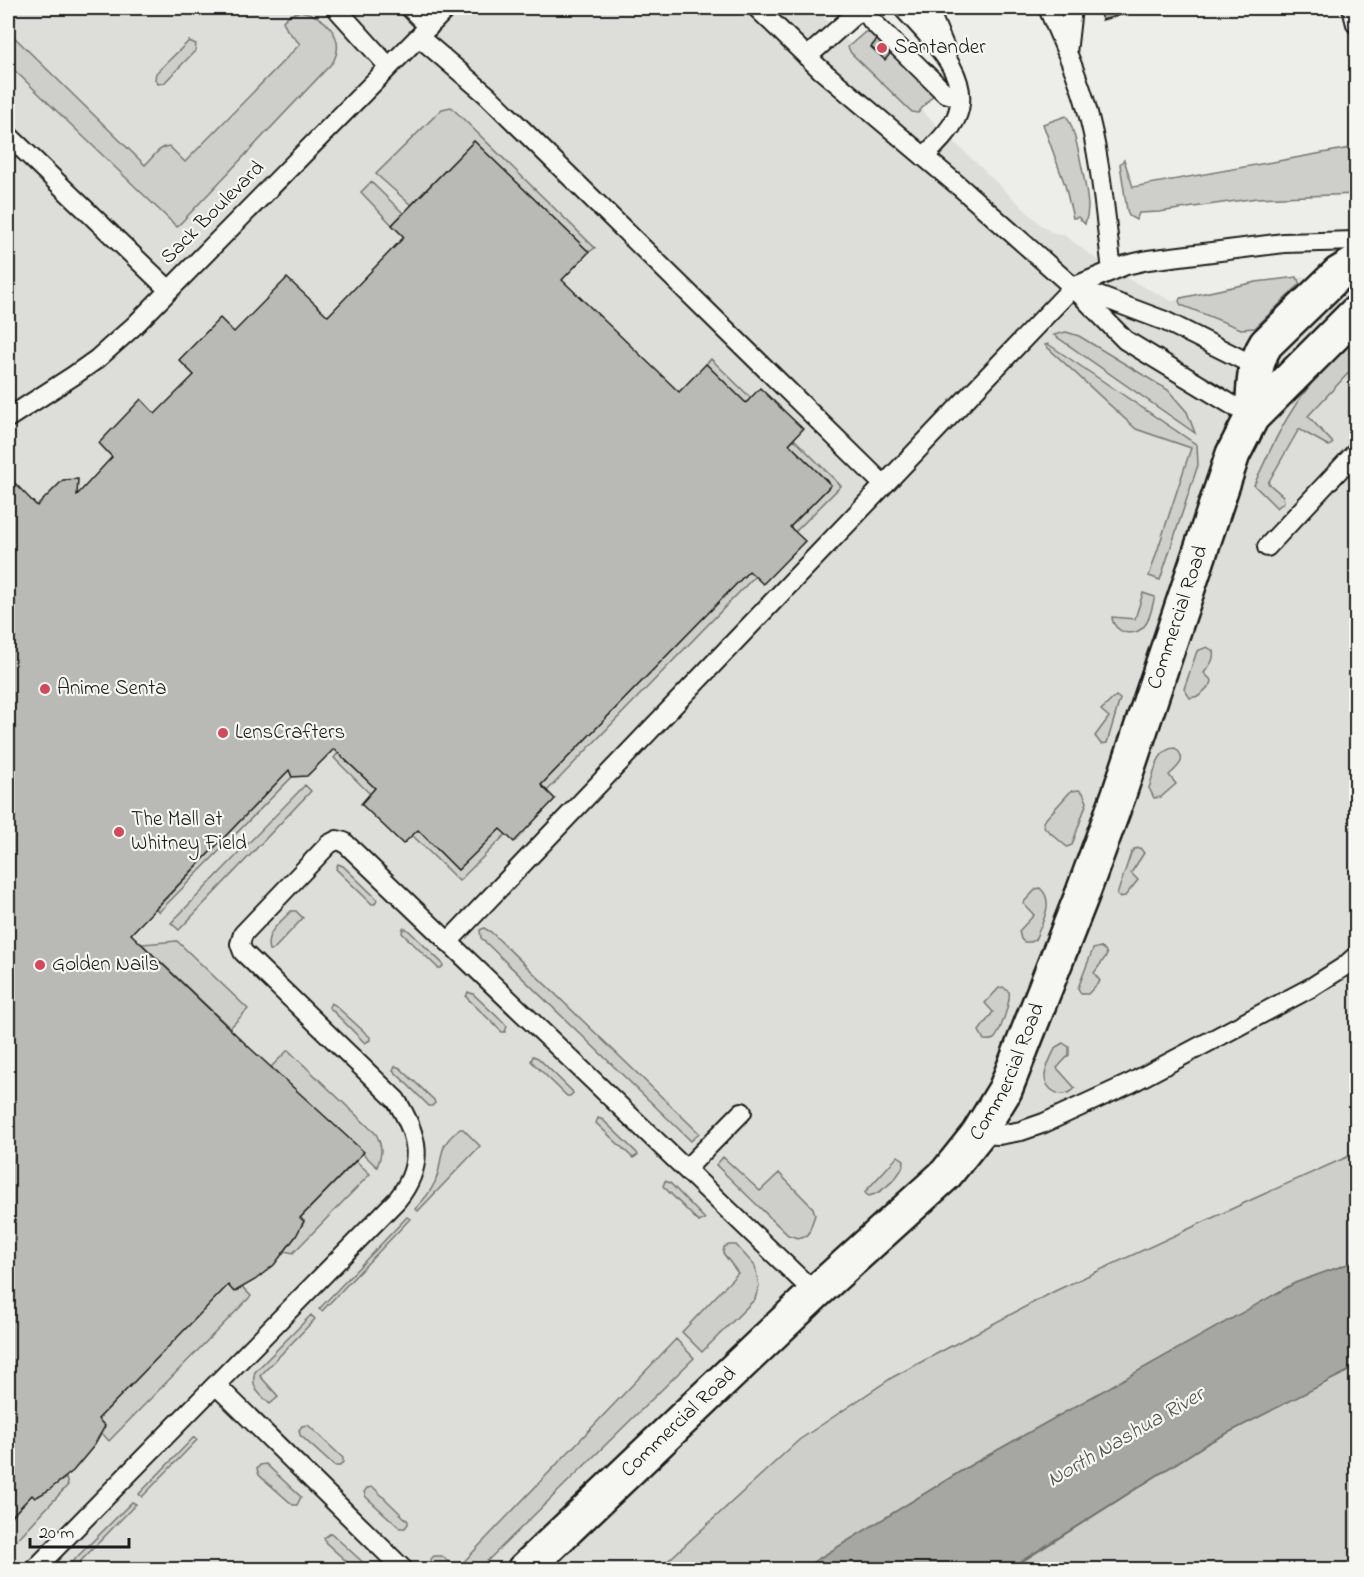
<svg xmlns="http://www.w3.org/2000/svg" width="1364" height="1577" font-family="'Indie Flower',sans-serif">
<rect width="100%" height="100%" fill="#edede9"/>
<filter id="ink" filterUnits="userSpaceOnUse"><feTurbulence type="fractalNoise" baseFrequency=".0167" numOctaves="2"/><feDisplacementMap in="SourceGraphic" scale="12" xChannelSelector="R" yChannelSelector="G"/><feConvolveMatrix kernelMatrix="1 2 1 2 8 2 1 2 1" color-interpolation-filters="sRGB"/></filter>
<g filter="url(#ink)">
<!-- built -->
<path fill="#ddddda" d="M8 8H803L812 12 817 10 851 44 848 47 918 112 921 110 1040 224 1051 232 1064 235 1112 271 1172 301 1256 282 1356 272V1153L1253 1199 1055 1291 893 1377 799 1440 658 1569 8 1570Z"/>
<!-- green -->
<path fill="#cececb" stroke="#757574" stroke-width="1.5" d="M300 11C324 15 347 37 333 62L177 227 8 64V31L145 165C153 158 158 147 169 146L185 162 300 44 287 30 283 21 288 16Z
M865 32H870L879 37 871 47 884 59 893 50 934 94 918 113 912 112 851 53 848 47Z
M189 41 196 44 195 51 164 83 158 84 155 79 156 73Z
M451 107 595 248 589 252 474 141 411 205 376 174 442 109Z
M1066 116C1075 124 1087 191 1088 206 1088 213 1087 218 1085 224L1078 217 1073 218 1065 185 1043 124Z
M1356 147V194L1257 198 1159 212 1139 213 1136 220 1129 216 1127 210 1120 164 1124 160 1133 187Z
M371 182 403 213 392 225 361 192Z
M1297 277 1300 284 1255 328 1241 329 1181 305 1179 301 1181 298 1256 282Z
M1066 332 1079 336 1168 390 1187 412 1195 433 1054 335Z
M1356 338V365L1308 416 1333 443 1329 446 1299 429 1268 483 1283 496 1284 502 1277 508 1254 485C1270 450 1286 414 1311 384 1324 367 1341 352 1356 338Z
M1048 344 1197 445 1198 465 1160 580 1149 576 1191 448 1136 429 1045 345Z
M711 359 751 398 746 403 706 364Z
M794 439 841 486 795 532 790 527 831 485 789 444Z
M749 571 755 576 547 791 541 785Z
M1143 593 1155 597C1152 605 1151 618 1145 625 1135 639 1113 633 1112 617L1135 619Z
M1207 647 1213 651C1215 660 1209 666 1204 673L1212 681 1211 684 1199 696 1190 698 1184 689 1197 651Z
M1116 696 1120 699 1107 743 1101 744 1095 736 1109 717 1101 710Z
M1175 748C1188 759 1179 766 1169 775L1176 784 1161 797 1154 798 1149 788C1154 774 1157 748 1175 748Z
M338 753 375 788 370 794 334 758Z
M289 770 292 777 159 912 156 909Z
M305 785 311 791 179 930 171 923Z
M1079 790 1083 793 1087 802 1072 845 1067 847 1045 828 1043 822 1071 791Z
M500 829 506 834 459 881 412 835 418 830 458 870Z
M1140 848 1144 853 1131 873 1138 880 1125 896 1119 897 1117 895 1131 853 1134 849Z
M338 864 343 866 377 899 375 904H372L336 869Z
M1040 888C1056 902 1041 924 1035 940L1031 942H1024L1021 939 1019 931 1034 915 1023 903 1036 889Z
M291 911H296L303 918 273 950H269C264 933 280 923 291 911Z
M403 928 408 930 442 963 443 966 441 968H438L402 933Z
M484 928 491 932 699 1133 691 1141 481 938 480 930Z
M177 941 248 1009 230 1028 142 944Z
M1100 947 1105 950 1107 955 1094 973 1100 981 1088 994H1081L1078 988 1093 949Z
M1003 987 1009 992C1011 1000 1000 1034 994 1039 990 1041 988 1040 984 1040L979 1031 993 1012 985 1003 999 988Z
M468 992 473 994 507 1026 505 1032H502L466 997Z
M331 1003 335 1005 370 1037V1040L365 1043 329 1007Z
M1063 1043 1069 1047V1055L1057 1068 1075 1088C1064 1101 1044 1091 1045 1075 1046 1066 1052 1055 1056 1047Z
M288 1050 376 1134C383 1147 382 1154 377 1167L271 1067Z
M533 1056 538 1058 572 1091 573 1093 570 1096H567L531 1061Z
M395 1066 400 1068 434 1100 435 1103 432 1106H429L393 1070Z
M598 1118 603 1120 637 1153 638 1155 633 1158 596 1123Z
M460 1129H463L480 1146 418 1211 415 1209C423 1201 430 1193 435 1182 445 1158 435 1147 460 1129Z
M1356 1153V1261L1295 1283 971 1465 802 1569 658 1570 799 1440 893 1377 1055 1291 1253 1199Z
M898 1156 904 1160C904 1174 882 1193 869 1196L866 1194 865 1192Z
M723 1157 760 1191 779 1173 813 1208 815 1215 808 1235 798 1238 788 1235 716 1165Z
M356 1161 370 1174 293 1253 285 1251 304 1222 300 1218Z
M665 1181 670 1183 705 1219 699 1222 663 1186Z
M407 1217 410 1219 322 1311 319 1309Z
M729 1245H736L755 1266 759 1286 755 1299 702 1352 682 1332 738 1273 723 1253 724 1247Z
M228 1285 234 1291 242 1287 251 1296 109 1441 101 1432 98 1419Z
M311 1315 315 1319 260 1376 277 1395 278 1397 270 1404C259 1394 250 1387 255 1372Z
M676 1339 694 1358 479 1569H437L432 1565 430 1560 434 1556H442L457 1569Z
M1356 1367V1569L1009 1570 1208 1443Z
M308 1425 343 1458V1462L340 1466H334L300 1435 299 1430 302 1426Z
M194 1437 197 1440 142 1497 139 1494Z
M266 1464 301 1497 297 1505H293L259 1475 257 1469 260 1465Z
M66 1478 68 1485 14 1543 8 1547V1520L32 1495 35 1497Z
M373 1487 408 1521V1524L405 1528H400L366 1497 364 1492 367 1488Z
M132 1502 136 1504 73 1569H65Z
M331 1533 368 1567V1569H355L326 1543 324 1538Z"/>
<!-- water -->
<path fill="#a6a6a3" stroke="#6f6f6d" stroke-width="1.5" d="M1356 1261V1367L1208 1443 1009 1569H802L971 1465 1295 1283Z"/>
<!-- building -->
<path fill="#b9b9b6" stroke="#1c1c1c" stroke-width="1.5" d="M1098 8H1146L1102 20Z
M1163 8H1183L1164 13Z
M879 37 893 50 885 60 871 47Z
M474 141 589 252 562 280 679 392 706 364 746 403 760 388 803 429 789 444 831 485 790 527 805 541 763 584 749 571 541 785 555 799 514 842 500 829 458 870 418 830 403 844 361 804 375 788 334 749 307 776 292 777 289 770 131 934 251 1049 364 1152 300 1218 304 1221 296 1236 274 1265 255 1280 234 1292 228 1285 98 1419 105 1426 93 1447 73 1471 49 1490 35 1498 32 1495 8 1520V476L37 506 63 480 78 479 77 495 112 457 99 443 141 399 155 414 194 375 179 360 218 320 220 318 234 332 287 278 328 316 404 237 392 225Z"/>
<g fill="none" stroke-linecap="round" stroke-linejoin="round">
<defs>
<path id="lane" d="M336 8 389 67
M410 8 429 27
M757 8 820 69 960 187 1073 287 1125 340 1252 417
M867 8 868 15 872 21 945 93 955 96 960 93
M903 8C927 36 975 75 956 118 949 133 935 145 924 157
M928 8 945 48
M1048 8C1061 39 1076 70 1085 102 1101 157 1105 214 1112 271
M1352 8 1356 24
M419 37 487 95 884 485
M1067 53 1072 8
M807 57 862 8
M8 135 169 290
M1077 288 1165 321 1263 370
M8 418 73 376 97 359 134 326 447 8
M1267 547 1356 452
M448 942 1073 287 1126 265 1148 260 1284 243 1356 241
M978 1134 999 1135 1021 1131 1044 1123 1131 1083 1312 987 1345 966 1356 956
M686 1169 742 1112
M216 1385 404 1570
M34 1570 397 1200C425 1165 419 1136 396 1100L243 952 240 944 243 934 329 844 337 840 344 842 815 1293"/>
<g id="secondary">
<path d="M1252 417C1254 391 1252 366 1266 344L1338 274 1356 263"/>
<path id="s1" d="M524 1570 815 1293 946 1174 978 1134 1005 1090 1082 895 1119 794 1233 454 1252 417 1356 313"/>
</g>
</defs>
<!-- lane casing -->
<use href="#lane" stroke="#1c1c1c" stroke-width="22"/>
<!-- secondary casing -->
<use href="#secondary" stroke="#1c1c1c" stroke-width="38"/>
<!-- lane -->
<use href="#lane" stroke="#f6f6f2" stroke-width="18"/>
<!-- secondary -->
<use href="#secondary" stroke="#f6f6f2" stroke-width="33"/>
</g>
</g>
<!-- markers -->
<g fill="#d1495b" stroke="#f6f6f2" stroke-width="2">
<circle cx="882" cy="48" r="6"/>
<circle cx="45" cy="689" r="6"/>
<circle cx="223" cy="733" r="6"/>
<circle cx="119" cy="832" r="6"/>
<circle cx="40" cy="965" r="6"/>
</g>
<g text-anchor="middle" dominant-baseline="central" stroke-width="4.5" stroke-linejoin="round" paint-order="stroke">
<!-- poi labels -->
<g font-size="21" fill="#1c1c1c" stroke="#f6f6f2" text-anchor="start">
<text x="894" y="48">Santander</text>
<text x="57" y="689">Anime Senta</text>
<text x="235" y="733">LensCrafters</text>
<text x="131" y="820">The Mall at<tspan x="131" dy="24">Whitney Field</tspan></text>
<text x="52" y="965">Golden Nails</text>
</g>
<!-- street labels -->
<g font-size="21" fill="#1c1c1c" stroke="#f6f6f2">
<text transform="translate(213 213) rotate(-45)">Sack Boulevard</text>
<text stroke="none"><textPath href="#s1" startOffset="1185">Commercial Road</textPath></text>
<text stroke="none"><textPath href="#s1" startOffset="699">Commercial Road</textPath></text>
<text stroke="none"><textPath href="#s1" startOffset="214">Commercial Road</textPath></text>
</g>
<!-- water labels -->
<g font-size="22" font-style="italic" fill="#535352" stroke="#f6f6f2">
<text transform="translate(1126 1438) rotate(-30)">North Nashua River</text>
</g>
</g>
<!-- margin -->
<rect width="1364" height="1577" fill="none" stroke="#f6f6f2" stroke-width="30"/>
<rect x="15" y="15" width="1334" height="1547" fill="none" stroke="#1c1c1c" stroke-width="2" filter="url(#ink)"/>
<!-- scale -->
<path d="M30 1538v9h99v-9" fill="none" stroke="#1c1c1c" stroke-width="3"/>
<text x="39" y="1538" font-size="18" fill="#1c1c1c" stroke="#f6f6f2" stroke-width="4.5" paint-order="stroke">20 m</text>
</svg>
